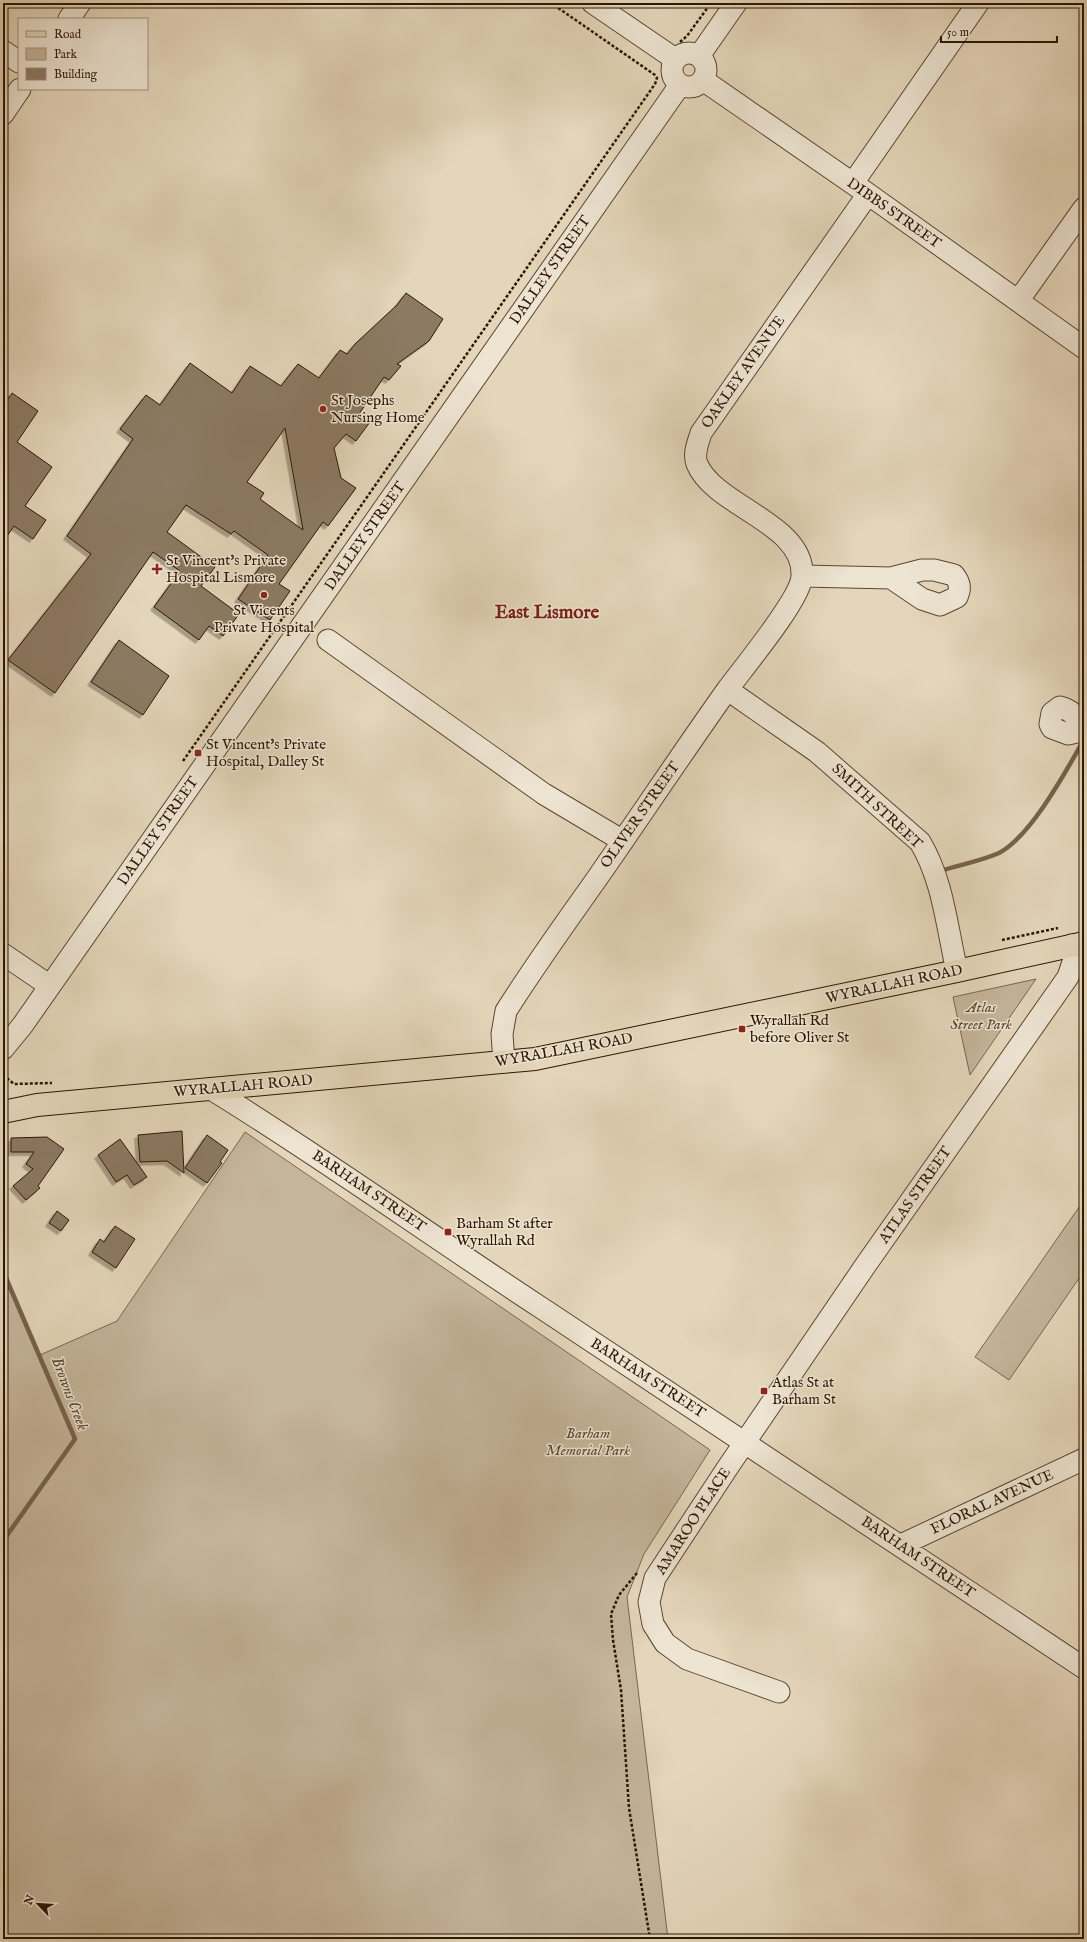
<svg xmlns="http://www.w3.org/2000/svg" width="1087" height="1942" font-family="'IM FELL English',serif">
<defs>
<filter id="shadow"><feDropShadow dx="-3.5" dy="3.5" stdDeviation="0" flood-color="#0004"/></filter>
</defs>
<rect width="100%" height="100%" fill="#e4d6ba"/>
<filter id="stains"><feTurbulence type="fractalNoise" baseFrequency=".005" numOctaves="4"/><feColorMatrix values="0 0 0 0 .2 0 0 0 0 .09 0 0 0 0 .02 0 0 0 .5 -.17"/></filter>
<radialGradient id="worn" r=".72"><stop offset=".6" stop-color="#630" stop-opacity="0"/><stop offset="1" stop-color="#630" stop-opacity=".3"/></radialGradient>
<!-- green -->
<path fill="#c5b59b" stroke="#796650" d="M1036 979 970 1075 953 997Z
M245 1132 710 1450 644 1554 627 1597 668 1939H3V1271L40 1355 117 1321Z
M1084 1200V1271L1009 1380 975 1357Z"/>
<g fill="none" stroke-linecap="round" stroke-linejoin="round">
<!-- stream -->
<path stroke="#76624c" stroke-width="4.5" d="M940 871C959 865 981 861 999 853 1030 837 1065 773 1082 743
M3 1271 75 1439 3 1541"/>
</g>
<!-- building -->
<path fill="#8c7a63" stroke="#2d1604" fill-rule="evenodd" filter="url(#shadow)" d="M406 293 443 319 429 341 397 364 401 366 389 380 384 377 359 414 370 422 356 441 346 434 334 448 341 478 356 488 328 526 323 522 279 584 290 591 270 620 238 599 268 555 234 531 231 534 186 505 167 532 215 567 201 586 239 614 223 636 209 626 199 640 154 607 180 571 153 552 55 693 8 660 91 554 67 536 133 439 120 429 146 395 160 405 190 363 232 393 250 366 281 386 298 364 319 378 340 350 347 354 355 344 397 305ZM285 428 303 530 260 499 264 493 247 482Z
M12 393 38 411 17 442 52 467 25 506 46 520 33 539 14 526 3 542V406Z
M119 640 169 676 143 715 91 682Z
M182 1131 184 1173 167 1161 140 1162 138 1135Z
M207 1135 228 1150 220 1162 222 1163 207 1183 185 1168Z
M47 1137 64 1149 38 1186 40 1188 26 1200 13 1186 33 1169 26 1164 34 1152H11V1138Z
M120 1139 147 1177 134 1185 127 1175 116 1182 98 1155Z
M57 1211 69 1220 61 1231 49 1223Z
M115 1226 135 1239 116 1268 92 1252 100 1239 104 1242Z"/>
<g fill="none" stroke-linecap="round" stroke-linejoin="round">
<defs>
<path id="minor" d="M593 3 675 59
M69 19 80 3
M3 51 19 62
M672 70a17 17 0 1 1 34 0a17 17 0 1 1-34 0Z
M699 56 736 3
M703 80 868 194 1084 348
M3 114 20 89
M853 183 978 3
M1018 301 1084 208
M802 576 891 578 922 570H934L954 575C960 583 961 588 957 597L940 605 922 599 891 578
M328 640 544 794 623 841
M728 690 817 752 920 842C943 880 947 928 957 971
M1081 731 1068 734 1052 728 1050 724 1052 713 1060 707C1069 709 1076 715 1080 724 1082 728 1080 730 1084 733
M3 954 50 986
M3 1049 22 1026 680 85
M504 1062 502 1034 506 1011C535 965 567 921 598 877 641 815 683 752 727 690 743 668 801 599 802 576 805 523 715 507 697 464 693 454 698 443 701 433L868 194
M211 1089C323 1158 430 1235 540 1307 722 1427 904 1547 1084 1668
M901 1545 1084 1459
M779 1692 687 1659 665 1643 653 1624 649 1602 655 1578 728 1467 865 1266 1068 977 1074 959 1072 945"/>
<path id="major" d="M3 1112 37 1105 535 1059 957 971 1084 943"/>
</defs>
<!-- minor casing -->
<use href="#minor" stroke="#5b4632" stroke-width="23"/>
<!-- major casing -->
<use href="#major" stroke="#2d1604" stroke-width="24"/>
<!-- path -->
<path stroke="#2d1604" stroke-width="2.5" stroke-dasharray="3 2" stroke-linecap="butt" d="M680 42 687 36 711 3
M183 761 655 84 657 78 655 75 551 3
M1002 940 1058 928
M3 1075 14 1084 52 1083
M637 1573 619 1595 611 1614 613 1640 621 1690 629 1808 650 1939"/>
<!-- minor -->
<use href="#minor" stroke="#ede4d2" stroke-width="21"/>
<!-- major -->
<use href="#major" stroke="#e4d6ba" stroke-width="22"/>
</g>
<!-- markers -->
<g fill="#8f2418" stroke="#ede4d2" stroke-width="1.5">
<circle cx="323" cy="409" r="4"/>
<path d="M155 563h4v4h4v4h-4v4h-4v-4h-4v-4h4z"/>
<circle cx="264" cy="595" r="4"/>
<rect x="194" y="749" width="8" height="8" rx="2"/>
<rect x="738" y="1025" width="8" height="8" rx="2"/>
<rect x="444" y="1228" width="8" height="8" rx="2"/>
<rect x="760" y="1387" width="8" height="8" rx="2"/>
</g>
<g text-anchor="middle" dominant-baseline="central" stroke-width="3" stroke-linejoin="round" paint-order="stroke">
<!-- street labels -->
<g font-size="15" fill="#2d1604" stroke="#ede4d2">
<text transform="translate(894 213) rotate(35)">DIBBS STREET</text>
<text transform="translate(550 270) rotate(-55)">DALLEY STREET</text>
<text transform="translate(743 372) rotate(-55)">OAKLEY AVENUE</text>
<text transform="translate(365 536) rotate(-55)">DALLEY STREET</text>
<text transform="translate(877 806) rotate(43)">SMITH STREET</text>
<text transform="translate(640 815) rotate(-55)">OLIVER STREET</text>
<text transform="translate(158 831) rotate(-55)">DALLEY STREET</text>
<text transform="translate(894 984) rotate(-12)">WYRALLAH ROAD</text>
<text transform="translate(564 1050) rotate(-10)">WYRALLAH ROAD</text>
<text transform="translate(243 1086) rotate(-5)">WYRALLAH ROAD</text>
<text transform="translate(369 1191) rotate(34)">BARHAM STREET</text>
<text transform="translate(915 1195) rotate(-55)">ATLAS STREET</text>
<text transform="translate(648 1378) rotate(33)">BARHAM STREET</text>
<text transform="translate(992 1502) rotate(-25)">FLORAL AVENUE</text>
<text transform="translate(693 1521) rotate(-57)">AMAROO PLACE</text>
<text transform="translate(918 1557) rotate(34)">BARHAM STREET</text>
</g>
<!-- poi labels -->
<g font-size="15" fill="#2d1604" stroke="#ede4d2" text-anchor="start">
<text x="331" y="400">St Josephs<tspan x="331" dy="17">Nursing Home</tspan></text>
<text x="166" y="560">St Vincent's Private<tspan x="166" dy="17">Hospital Lismore</tspan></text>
<text x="264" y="610" text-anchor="middle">St Vicents<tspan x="264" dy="17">Private Hospital</tspan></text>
<text x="206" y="744">St Vincent's Private<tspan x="206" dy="17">Hospital, Dalley St</tspan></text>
<text x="750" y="1020">Wyrallah Rd<tspan x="750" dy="17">before Oliver St</tspan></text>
<text x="456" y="1223">Barham St after<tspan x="456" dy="17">Wyrallah Rd</tspan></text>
<text x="772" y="1382">Atlas St at<tspan x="772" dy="17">Barham St</tspan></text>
</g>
<!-- park labels -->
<g font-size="15" font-style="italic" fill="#5b4631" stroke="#ede4d2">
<text x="981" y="1007">Atlas<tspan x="981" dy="17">Street Park</tspan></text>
<text x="588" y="1433">Barham<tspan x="588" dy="17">Memorial Park</tspan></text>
</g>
<!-- water labels -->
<g font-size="16" font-style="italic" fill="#5d4934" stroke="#ede4d2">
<text transform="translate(69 1394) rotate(69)">Browns Creek</text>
</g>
<!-- district labels -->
<g font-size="19" font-weight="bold" fill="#7a1f14" stroke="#ede4d2">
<text x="547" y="613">East Lismore</text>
</g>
</g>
<!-- margin -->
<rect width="1087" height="1942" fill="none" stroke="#e4d6ba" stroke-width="16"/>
<rect x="4" y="4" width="1079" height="1934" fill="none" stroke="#2d1604" stroke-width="2"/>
<rect x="8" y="8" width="1071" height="1926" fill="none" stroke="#2d1604"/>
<!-- legend -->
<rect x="18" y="18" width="130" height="72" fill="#ede4d2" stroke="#a09280"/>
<rect x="26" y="31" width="20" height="6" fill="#e4d6ba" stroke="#a09280"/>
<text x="54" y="38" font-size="12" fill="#2d1604">Road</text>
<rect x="26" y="48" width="20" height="12" fill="#c5b59b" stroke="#a09280"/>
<text x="54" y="58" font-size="12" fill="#2d1604">Park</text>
<rect x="26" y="68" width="20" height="12" fill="#8c7a63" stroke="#a09280"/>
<text x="54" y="78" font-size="12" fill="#2d1604">Building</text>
<!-- north arrow -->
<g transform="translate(38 1904) rotate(295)" stroke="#ede4d2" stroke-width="3" paint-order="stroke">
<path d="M0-3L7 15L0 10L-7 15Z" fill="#2d1604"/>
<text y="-6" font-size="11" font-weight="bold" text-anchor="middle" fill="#2d1604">N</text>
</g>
<!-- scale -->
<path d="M941 36v6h116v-6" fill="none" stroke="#2d1604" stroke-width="2"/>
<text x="947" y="36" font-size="12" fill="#2d1604" stroke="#ede4d2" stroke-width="3" paint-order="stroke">50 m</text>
<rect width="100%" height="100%" filter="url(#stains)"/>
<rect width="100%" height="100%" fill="url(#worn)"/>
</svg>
